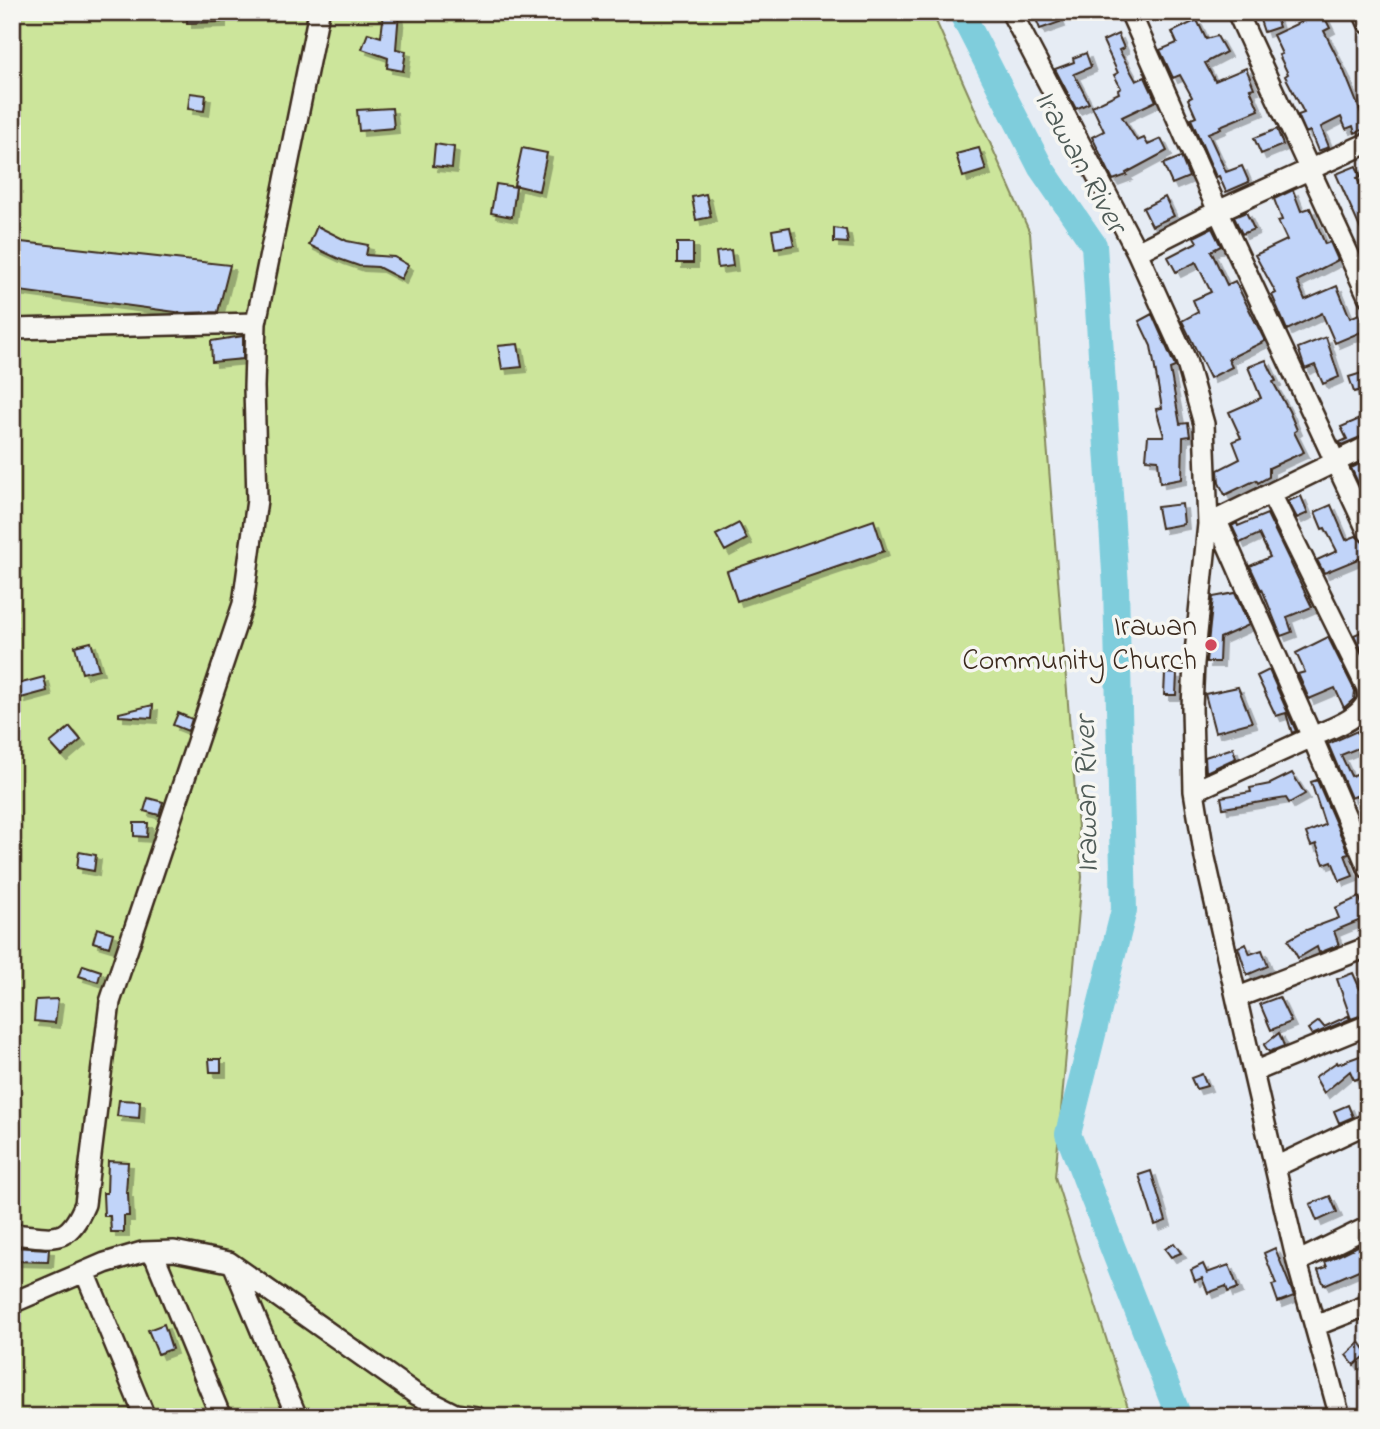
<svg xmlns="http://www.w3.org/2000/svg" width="1380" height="1429" font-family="'Indie Flower',sans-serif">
<defs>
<filter id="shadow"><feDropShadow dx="5" dy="5" stdDeviation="0" flood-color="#0004"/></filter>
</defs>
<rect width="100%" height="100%" fill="#e6ecf4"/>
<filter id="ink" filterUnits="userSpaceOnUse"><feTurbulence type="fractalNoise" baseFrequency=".0143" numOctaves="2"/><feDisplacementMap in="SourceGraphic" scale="14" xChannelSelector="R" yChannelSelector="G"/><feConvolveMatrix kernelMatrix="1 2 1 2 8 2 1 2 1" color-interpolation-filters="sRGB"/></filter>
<g filter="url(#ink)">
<!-- green -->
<path fill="#cce59b" stroke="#84885c" stroke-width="2" d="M12 12H932L1030 233 1082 877 1055 1177 1131 1417H12Z"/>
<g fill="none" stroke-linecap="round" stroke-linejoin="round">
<!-- river -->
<path stroke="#7fcddc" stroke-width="26" d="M961 12 1041 168 1094 245 1116 587 1124 910 1068 1134 1179 1417"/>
</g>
<!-- building -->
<path fill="#c1d4f9" stroke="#3b2a1e" stroke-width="2" filter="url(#shadow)" d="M187 12H221V22L187 23Z
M384 12H399L396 49 406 51 403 71 387 68 388 58 362 49 368 33 381 37Z
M1056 12 1060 22 1040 29 1036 19Z
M1274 12 1279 27 1264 32 1259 17Z
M1322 12 1330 28 1324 31 1344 71 1367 128 1355 133 1353 126 1346 129 1341 117 1321 127 1329 147 1318 151 1310 131 1306 133 1298 115 1304 113 1285 76 1288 74 1279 55 1282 54 1273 35Z
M1197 20 1206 39 1217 36 1226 52 1205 63 1215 81 1246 68 1254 88 1250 89 1259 110 1220 126 1221 128 1208 133 1226 172 1242 166 1249 182 1226 192 1219 176 1216 177 1191 119 1196 117 1188 99 1192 97 1180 75 1173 78 1160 50 1177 43 1172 32Z
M1118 34 1124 48 1119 50 1136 81 1145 77 1156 101 1122 117 1137 141 1144 138 1148 145 1161 139 1167 151 1126 173 1127 175 1113 180 1092 137 1104 131 1092 106 1119 93 1118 90 1121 88 1114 75 1118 73 1103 41Z
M1086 53 1091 67 1074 74 1089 103 1076 109 1055 69 1074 62 1073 58Z
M190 93 206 95 204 111 188 109Z
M392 108 394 128 359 131 357 110Z
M1277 129 1283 145 1261 154 1254 138Z
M435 144 454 147 452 168 433 166Z
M522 148 547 153 539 191 514 185Z
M979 148 986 170 963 177 956 154Z
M1181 157 1189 177 1172 184 1163 164Z
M1356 166 1361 177 1357 178 1368 204V246L1336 174Z
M496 184 516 187 512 217 491 213Z
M1293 190 1301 211 1310 208 1325 244 1330 242 1338 260 1297 281 1305 300 1337 286 1350 318 1359 314 1366 330 1335 343 1322 313 1287 330 1272 295 1276 293 1255 255 1287 240 1278 221 1282 220 1274 199Z
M706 194 711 217 696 220 692 197Z
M1165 197 1174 216 1152 226 1143 208Z
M1246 212 1254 229 1242 234 1234 217Z
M317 226 347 241 368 245 366 255 394 257 408 265 401 279 378 267 359 266 339 259 309 245Z
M790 227 794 245 775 248 772 230Z
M834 228 846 230 848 243 834 242Z
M1212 228 1221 246 1211 251 1227 285 1235 281 1265 341 1228 359 1232 367 1210 378 1182 321 1198 312 1193 300 1211 292 1196 262 1176 272 1168 257 1197 242 1194 237Z
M12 241 230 265 218 312 183 313 12 290Z
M677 243H693V263H677Z
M731 250 733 266 718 268 716 252Z
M1152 314 1174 364 1175 367 1170 369 1180 424 1188 423 1190 436 1183 437 1182 479 1160 483 1158 460 1146 459 1148 436H1164L1156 409 1162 408 1151 346 1139 321Z
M243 336V359L212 362 211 341Z
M1326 337 1339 377 1323 384 1315 365 1305 369 1298 348Z
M518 344 522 367 502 369 498 346Z
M1266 360 1276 381 1273 382 1289 411 1297 430 1294 432 1304 452 1269 468V477L1258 483 1256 480 1225 495 1219 483 1218 470 1240 459 1233 441 1241 438 1229 412 1261 398 1248 367Z
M1368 371V388L1354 392 1349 377Z
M1364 417 1368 423V434L1341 445 1340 442 1347 439 1341 427Z
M1368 460V503L1351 468Z
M1301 496 1308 513 1297 518 1288 501Z
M1182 504 1184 524 1161 528 1157 507Z
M1331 505 1346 540 1356 536 1364 543 1368 555 1324 573 1317 560 1337 551 1325 528 1322 529 1315 512Z
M1267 514 1312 607 1287 617 1292 632 1281 636 1262 589 1261 590 1250 566 1270 557 1259 534 1240 543 1232 526 1237 523 1238 526Z
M874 520 884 551 737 601 727 571Z
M739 523 747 539 725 551 716 535Z
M1235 593 1249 625 1220 638 1219 662H1206L1213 597Z
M1368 629V662L1354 635Z
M1328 637 1355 691 1354 699 1344 708 1335 688 1309 699 1298 674 1305 672 1296 653Z
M91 642 99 669 82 673 75 646Z
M1269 670 1296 731 1292 733 1286 713 1276 716 1257 676Z
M1165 673 1177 674 1176 695H1164Z
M44 677 47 691 21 698 18 684Z
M1238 687 1252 722 1215 732 1205 694Z
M153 705 152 718 119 716V713Z
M178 713 192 719 188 731 173 725Z
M70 727 81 740 62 756 50 743Z
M1357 731 1363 746 1341 755 1351 776 1368 770V791L1351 798 1328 744Z
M1233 748 1236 758 1206 772 1205 757Z
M1292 773 1305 794 1289 803 1286 798 1223 808 1221 797 1251 792 1250 788 1270 784Z
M1317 780 1349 854 1345 855 1353 876 1340 881 1332 861 1324 864 1316 844 1311 846 1306 833 1325 825 1311 782Z
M148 798 163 802 159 815 144 811Z
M134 823H148L147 837 134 836Z
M79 852 96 855 94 871 77 868Z
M1359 897 1362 904 1368 902V917L1334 931 1339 945 1319 953 1317 947 1298 958 1288 940 1304 931 1339 918 1335 908Z
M97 928 113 933 109 947 93 942Z
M1246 944 1250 954 1262 950 1268 966 1247 975 1238 947Z
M83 965 101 971 98 982 79 976Z
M1353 973 1360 989 1368 985V1013L1351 1019 1337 979Z
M1279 997 1291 1022 1271 1030 1260 1004Z
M58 999 55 1023 34 1021 36 1000Z
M1348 1016 1350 1019 1312 1035 1308 1029 1319 1021 1324 1027Z
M1279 1033 1284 1046 1269 1052 1264 1045Z
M1368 1053V1075L1354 1080 1350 1071 1324 1093 1315 1077 1337 1062 1338 1064Z
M209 1059H221V1072H210Z
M1202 1074 1207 1086 1196 1089 1191 1078Z
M119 1100 140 1101 139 1118 117 1116Z
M1348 1105 1353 1117 1339 1123 1334 1111Z
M108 1161 128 1162 126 1193H128L129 1216H124V1232H111L110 1216H104L103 1193H107Z
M1151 1171 1166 1221 1155 1225 1139 1175Z
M1330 1196 1337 1212 1317 1221 1310 1204Z
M1368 1241V1266L1324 1285 1318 1270 1327 1267 1325 1262Z
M1174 1243 1181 1253 1171 1257 1165 1249Z
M12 1247 49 1249 48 1262 12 1261Z
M1275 1248 1294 1296 1278 1302 1272 1285 1276 1284 1264 1253Z
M1203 1264 1207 1273 1229 1265 1238 1288 1228 1292 1226 1286 1208 1293 1202 1278 1195 1281 1191 1270Z
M164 1324 172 1349 158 1354 148 1330Z
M1360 1342 1368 1354 1354 1365 1346 1355Z"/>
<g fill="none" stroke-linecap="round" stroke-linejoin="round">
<defs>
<path id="minor" d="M1011 12 1137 252 1186 360 1204 424 1208 524 1194 663 1192 708 1194 791 1205 858 1253 1072 1297 1262 1340 1417
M1130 12 1218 211 1368 532
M1237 12 1368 296
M1363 12 1368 23
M1137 252 1218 211 1368 143
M12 329 256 323
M1271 494 1367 688 1368 698
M1208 524 1368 446
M1368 699C1360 720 1331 728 1312 737L1368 868
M1194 791 1312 737 1217 521
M1238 997 1368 947
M1253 1072 1368 1025
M1275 1167 1368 1123
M12 1234C54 1237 67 1247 85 1204L110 1002 243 604 257 500 254 387 256 323 319 12
M153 1252 221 1417
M1297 1262 1368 1227
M234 1266 297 1417
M85 1272 145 1417
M12 1303 105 1263 142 1252 174 1251 229 1262 417 1395 455 1414 476 1417
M1315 1326 1368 1305"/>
</defs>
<!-- minor casing -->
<use href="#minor" stroke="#3b2a1e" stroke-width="24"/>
<!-- minor -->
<use href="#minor" stroke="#f6f6f2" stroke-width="19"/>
</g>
</g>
<!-- markers -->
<circle fill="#d1495b" stroke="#f6f6f2" stroke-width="2.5" cx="1211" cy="645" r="7"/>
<g text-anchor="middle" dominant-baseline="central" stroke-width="7" stroke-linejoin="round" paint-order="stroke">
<!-- poi labels -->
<g font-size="30" fill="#3b2a1e" stroke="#f6f6f2" text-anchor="end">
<text x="1197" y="628">Irawan<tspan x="1197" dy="34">Community Church</tspan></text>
</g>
<!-- water labels -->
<g font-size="32" font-style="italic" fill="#4f5b57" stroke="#f6f6f2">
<text transform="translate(1079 162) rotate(61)">Irawan River</text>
<text transform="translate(1088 795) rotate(-91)">Irawan River</text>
</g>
</g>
<!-- margin -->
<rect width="1380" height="1429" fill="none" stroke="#f6f6f2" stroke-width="42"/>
<rect x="21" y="21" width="1338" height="1387" fill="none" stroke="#3b2a1e" stroke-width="2.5" filter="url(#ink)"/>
</svg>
